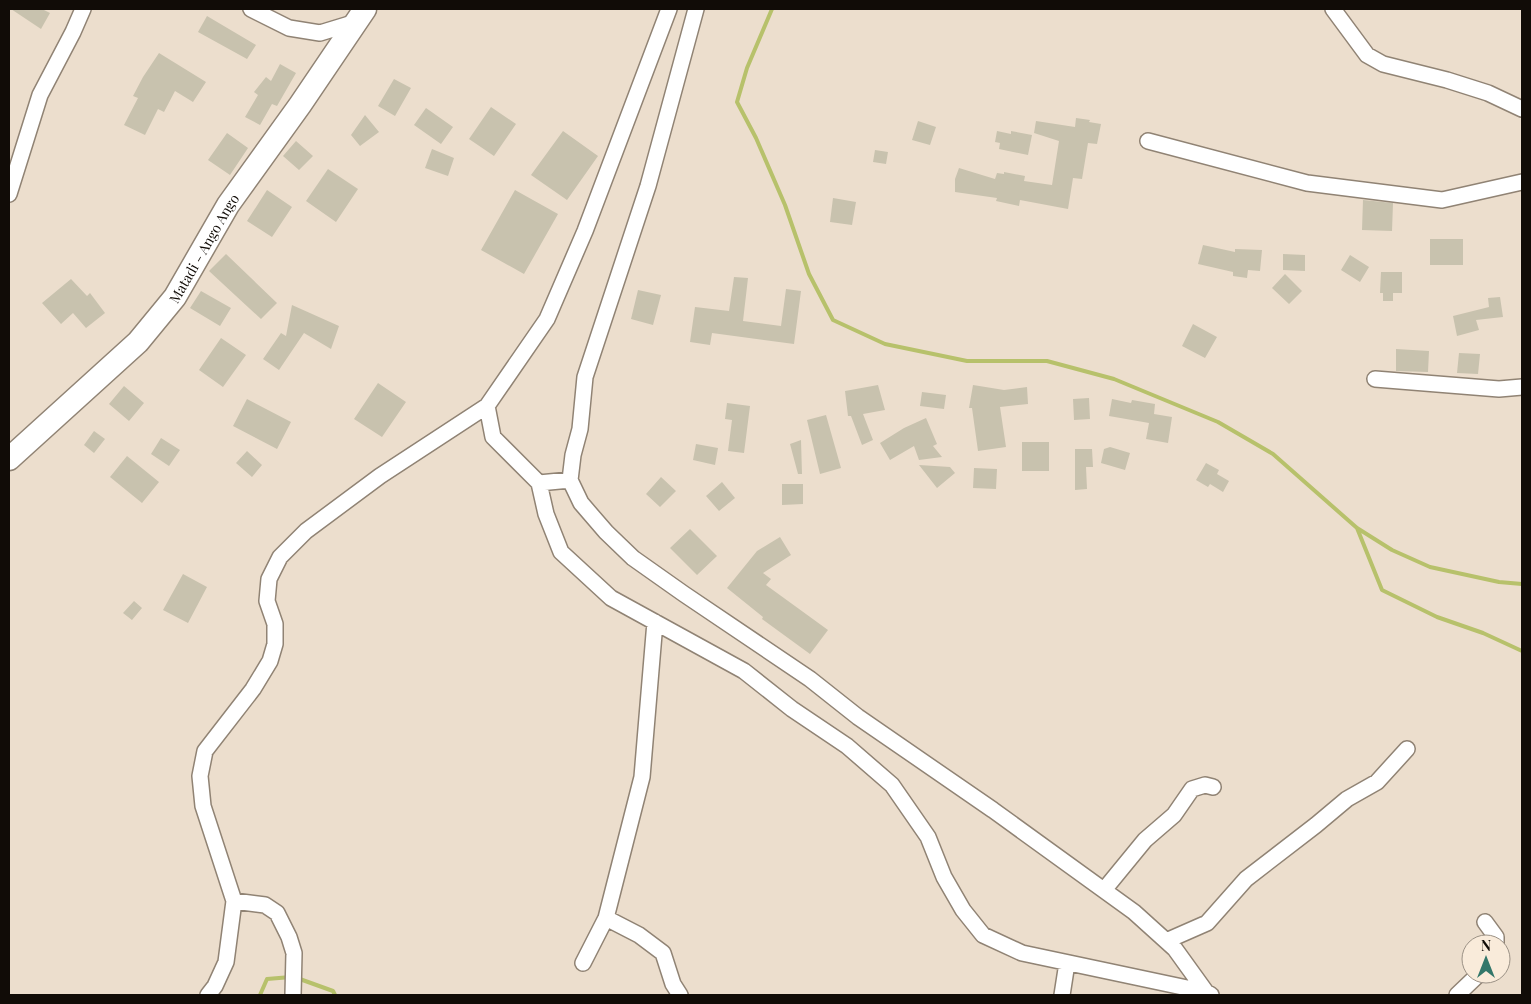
<svg xmlns="http://www.w3.org/2000/svg" width="1531" height="1004" font-family="'Playfair Display',serif">
<rect width="100%" height="100%" fill="#ecdecd"/>
<g fill="none" stroke-linecap="round" stroke-linejoin="round">
<!-- stream -->
<path stroke="#b7c16b" stroke-width="4" d="M772 9 747 68 737 102 756 138 785 205 809 274 833 320 885 344 967 361H1047L1114 379 1218 422 1273 454 1357 528 1392 550 1430 567 1499 582 1522 584
M1357 528 1382 590 1437 617 1483 633 1522 651
M297 978 333 991 335 995
M260 995 267 979 291 977"/>
</g>
<!-- building -->
<path fill="#c8c2ae" d="M11 9H42L50 13 41 29Z
M207 16 256 45 247 59 198 32Z
M159 53 206 82 193 102 175 91 164 112 158 109 145 135 124 125 138 98 133 96 143 77Z
M280 64 296 73 277 106 272 104 260 125 245 117 258 95 254 92 266 77 271 81Z
M394 79 411 88 395 116 378 106Z
M491 107 516 124 494 156 469 139Z
M426 108 453 127 441 144 414 125Z
M365 115 379 132 360 146 351 135Z
M1076 118 1090 120 1089 122 1101 124 1097 144 1088 143 1082 179 1073 178 1068 209 1020 200 1019 206 996 201 997 198 955 192V179L959 168 995 179 997 173 1004 174V172L1025 176 1024 181 1052 185 1059 141 1034 133 1036 121 1075 127Z
M918 121 936 127 930 145 912 140Z
M563 131 598 156 567 200 531 175Z
M997 131 1011 134V131L1032 135 1028 155 999 149 1000 143 995 142Z
M227 133 248 148 230 175 208 160Z
M296 141 313 156 299 170 283 156Z
M432 149 454 158 448 176 425 168Z
M875 150 888 152 886 164 873 162Z
M328 169 358 189 336 222 306 201Z
M267 190 292 207 272 237 247 221Z
M515 190 558 214 524 274 481 250Z
M833 198 856 202 852 225 830 222Z
M1363 200 1393 203 1392 231 1362 230Z
M1430 239H1463V265H1430Z
M1203 245 1235 252V249L1262 250 1260 271 1248 270 1247 278 1233 276V272L1198 264Z
M226 254 277 303 261 319 209 271Z
M1283 254 1305 255V271L1283 270Z
M1350 255 1369 267 1360 282 1341 270Z
M1381 272H1402V293H1393V301H1383V293H1380Z
M1285 274 1302 291 1289 304 1272 288Z
M734 277 748 278 743 321 781 326 786 289 801 291 794 344 712 333 710 345 690 342 695 307 729 311Z
M71 279 87 296 90 293 105 313 86 328 73 313 61 324 42 303Z
M638 290 661 295 653 325 631 319Z
M201 291 231 308 220 326 190 308Z
M1500 297 1503 317 1476 320 1479 330 1457 336 1453 316 1489 307 1488 298Z
M292 305 339 326 331 349 304 333 279 370 263 359 281 333 286 336Z
M1193 324 1217 337 1205 358 1182 346Z
M221 338 246 355 223 387 199 370Z
M1396 349 1429 351 1428 372 1396 371Z
M1459 353 1480 354 1478 374 1457 373Z
M378 383 406 402 382 437 354 419Z
M878 385 885 410 863 414 873 440 862 445 851 416H848L845 391Z
M973 385 1004 390 1027 387 1028 404 1000 407 1006 447 978 451 972 408H969Z
M124 386 144 403 129 421 109 404Z
M922 392 946 395 944 409 920 406Z
M1089 398 1090 419 1074 420 1073 399Z
M247 399 291 422 277 449 233 426Z
M1112 399 1131 403 1132 400 1155 404 1154 414 1172 417 1168 443 1146 439 1149 423 1109 416Z
M727 403 750 406 744 453 728 451 732 420 725 419Z
M826 415 841 468 820 474 807 420Z
M926 418 937 444 933 446 942 457 919 460 914 446 890 460 880 443 904 428Z
M94 431 105 439 94 453 84 445Z
M161 438 180 450 169 466 151 454Z
M801 440 802 474H798L790 444Z
M1022 442H1049V471H1022Z
M696 444 718 448 715 465 693 460Z
M1110 447 1130 453 1125 470 1101 463 1104 449Z
M1075 449H1092L1093 467H1086L1087 489 1075 490Z
M247 451 262 465 252 477 236 463Z
M127 456 159 482 142 503 110 477Z
M1206 463 1219 470 1217 474 1229 481 1223 492 1210 484 1208 487 1196 480Z
M919 465 950 467 955 473 937 488Z
M974 468 997 469 996 489 973 488Z
M661 477 676 491 660 507 646 494Z
M722 482 735 498 719 511 706 496Z
M782 484H803V504L782 505Z
M690 529 717 556 697 575 670 548Z
M780 537 791 555 763 573 771 579 766 585 828 630 810 654 762 619 763 617 727 588 757 551Z
M183 574 207 587 188 623 163 610Z
M134 601 142 608 132 620 123 613Z"/>
<g fill="none" stroke-linecap="round" stroke-linejoin="round">
<defs>
<path id="minor" d="M251 9 289 28 320 33 356 22
M669 9 585 231 547 319 487 406 493 437 539 483 546 514 561 552 611 598 744 671 792 709 847 746 892 785 928 837 944 877 963 910 983 935 1022 953 1206 992 1211 995
M696 9 648 186 585 377 580 429 573 455 570 480 581 503 606 532 633 558 684 594 810 679 858 717 993 810 1134 912 1175 949 1206 992
M1333 9 1367 55 1383 64 1447 80 1488 93 1522 109
M1148 141 1307 183 1442 200 1522 182
M9 194 40 95 73 32 83 9
M1375 379 1499 389 1522 387
M539 483 570 480
M1104 890 1145 840 1174 815 1192 789 1205 785 1213 787
M234 901 265 905 277 913 289 937 294 953 293 995
M606 918 639 935 663 953 673 984 680 995
M1485 922 1496 937V944
M1166 941 1207 923 1246 879 1316 825 1347 799 1377 782 1407 749
M583 963 606 918 642 777 655 622
M208 995 215 986 226 962 234 901 203 806 200 776 205 751 253 689 270 661 275 644V624L267 601 269 579 280 557 306 531 380 476 487 406
M1062 995 1067 963
M1457 995 1479 974"/>
<g id="highway">
<path id="s1" d="M9 459 138 342 175 297 228 205 300 105 365 9"/>
</g>
</defs>
<!-- minor casing -->
<use href="#minor" stroke="#908374" stroke-width="18"/>
<!-- highway casing -->
<use href="#highway" stroke="#908374" stroke-width="25"/>
<!-- minor -->
<use href="#minor" stroke="#fff" stroke-width="15"/>
<!-- highway -->
<use href="#highway" stroke="#fff" stroke-width="22"/>
</g>
<g text-anchor="middle" dominant-baseline="central" stroke-width="5" stroke-linejoin="round" paint-order="stroke">
<!-- street labels -->
<g font-size="14" fill="#110c07" stroke="#f9ebda">
<text stroke="none"><textPath href="#s1" startOffset="289">Matadi - Ango Ango</textPath></text>
</g>
</g>
<!-- border -->
<rect width="1531" height="1004" fill="none" stroke="#110c07" stroke-width="20"/>
<!-- north arrow -->
<g transform="translate(1486 959)"><circle r="24" fill="#f9ebda" stroke="#9c9286"/>
<path d="M0-4L9 19L0 12L-9 19Z" fill="#33776a"/>
<text y="-8" font-size="14" font-weight="bold" text-anchor="middle" fill="#110c07">N</text>
</g>
</svg>
